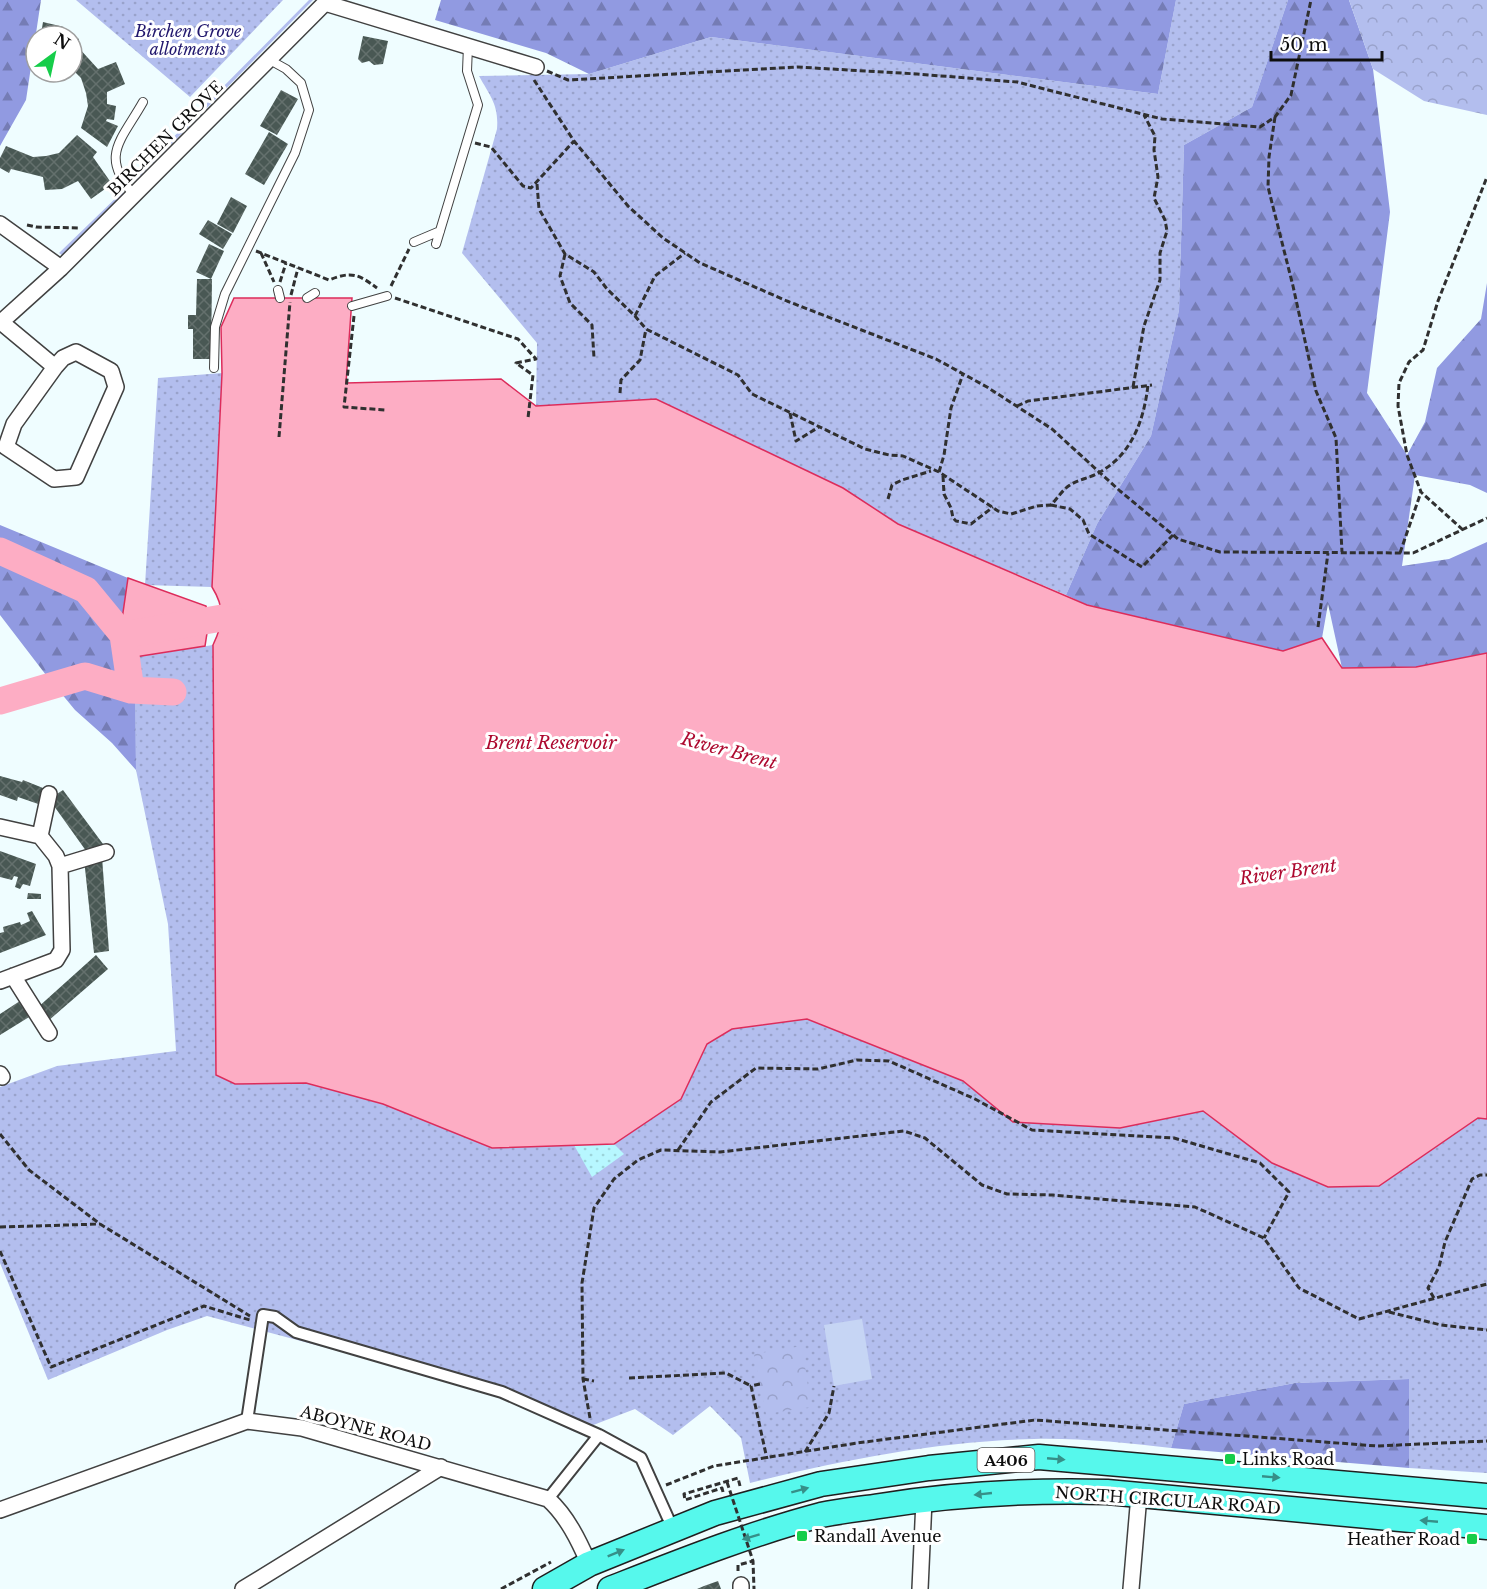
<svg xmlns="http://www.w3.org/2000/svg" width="1487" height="1589" font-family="'Libre Baskerville',serif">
<defs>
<pattern id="grass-dots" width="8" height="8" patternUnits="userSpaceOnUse" patternTransform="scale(1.5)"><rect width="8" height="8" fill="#b3beee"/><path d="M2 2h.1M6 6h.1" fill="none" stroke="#99a2cb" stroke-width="1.8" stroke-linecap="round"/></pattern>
<pattern id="forest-firs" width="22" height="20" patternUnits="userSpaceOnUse" patternTransform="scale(1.5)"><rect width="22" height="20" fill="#919ae1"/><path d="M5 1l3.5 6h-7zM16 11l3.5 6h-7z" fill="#757cb5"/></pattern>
<pattern id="sand-dots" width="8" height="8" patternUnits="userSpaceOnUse" patternTransform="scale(1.5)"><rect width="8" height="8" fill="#b7f7ff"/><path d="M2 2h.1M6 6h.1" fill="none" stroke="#9cd3d9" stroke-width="1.8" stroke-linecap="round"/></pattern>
<pattern id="park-crowns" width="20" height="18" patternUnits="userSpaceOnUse" patternTransform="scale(1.5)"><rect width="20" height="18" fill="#b3beee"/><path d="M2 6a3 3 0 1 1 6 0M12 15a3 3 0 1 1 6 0" fill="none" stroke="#99a2cb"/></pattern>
<pattern id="building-cross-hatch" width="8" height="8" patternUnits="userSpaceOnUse" patternTransform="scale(1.5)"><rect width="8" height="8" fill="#495854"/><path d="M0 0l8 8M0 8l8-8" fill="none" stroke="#64706d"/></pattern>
</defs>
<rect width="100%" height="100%" fill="#effdff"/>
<!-- grass -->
<path fill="url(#grass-dots)" d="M76 0H283L190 97Z
M309 0H313L137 179 134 177Z
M1176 0H1288L1252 107 1184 145 1179 310 1151 436 1097 524 1066 595 898 524 843 488 656 399 536 406 537 343 462 253 497 129C499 105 490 96 479 76L589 74 711 37 1158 94Z
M123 191V195L62 255 59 253Z
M222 373 212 587 145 585 158 378Z
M213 645 216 1075 235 1084 306 1083 383 1104 492 1148 614 1144 681 1099 707 1044 732 1029 807 1019 963 1081 1014 1122 1120 1128 1203 1111 1272 1163 1478 1118 1487 1119V1473L1409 1468V1379L1295 1383 1184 1404 1171 1448C1126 1443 1080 1438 1034 1439 939 1441 843 1460 750 1483L741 1438 710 1406 673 1435 635 1409 575 1432 507 1400 361 1357 207 1316 167 1330 48 1380 0 1263V1087L57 1066 176 1051 168 924 136 770 135 657Z"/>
<!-- forest -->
<path fill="url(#forest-firs)" d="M0 0H41L26 100 0 146Z
M441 0H1176L1158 94 711 37 589 74 546 53 435 20Z
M1288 0H1349L1373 69 1390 212 1367 393 1407 455 1425 422 1437 368 1481 319 1487 283V493L1470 485 1415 475 1402 566 1449 559 1487 542V653L1416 667 1342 668 1328 604 1322 638 1283 651 1087 605 1066 595 1097 524 1151 436 1179 310 1184 145 1252 107Z
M0 525 128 578 117 654 135 657 136 770 112 743 75 710 46 675 0 615Z
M1409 1379V1468L1171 1448 1184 1404 1295 1383Z"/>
<!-- sand -->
<path fill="url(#sand-dots)" d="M614 1144 624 1154 592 1177 574 1145Z"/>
<!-- park -->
<path fill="url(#park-crowns)" d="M1349 0H1487V115L1424 101 1373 69Z
M802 1346 811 1407 766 1414 754 1354Z"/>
<!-- pitch -->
<path fill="#c6d5f4" d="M862 1319 872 1379 834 1386 824 1325Z"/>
<!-- water -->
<path fill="#fdadc4" stroke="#dc2c5b" stroke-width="1.5" d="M234 298H352L346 383 501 379 536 406 656 399 843 488 898 524 1087 605 1283 651 1322 638 1342 668 1416 667 1487 653V1119L1478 1118 1379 1186 1328 1187 1272 1163 1203 1111 1120 1128 1013 1122 963 1081 807 1019 732 1029 707 1044 681 1099 614 1144 492 1148 383 1104 306 1083 235 1084 216 1075 213 645C224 622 225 608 212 587L222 373 221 327Z
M128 578 206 606 209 620 205 646 135 657 117 654Z"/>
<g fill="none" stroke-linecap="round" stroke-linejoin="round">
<!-- river -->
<path stroke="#fdadc4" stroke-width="27" d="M0 551 86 590 123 635 222 618 258 627
M123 635 131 690
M0 701 85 676 131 690 173 692"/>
</g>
<!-- building -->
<path fill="url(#building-cross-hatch)" d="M43 22 64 27 61 35 65 32 79 39 78 47 98 69 116 62 125 84 107 92V104L116 106 114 120 107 119 106 121 118 126 107 147 81 128 88 106 86 93 81 78 72 69V36H35L41 34Z
M363 36 388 41 383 64 374 65 369 61 362 63 358 59Z
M281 90 298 99 277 135 260 126Z
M269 132 288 144 264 185 245 174Z
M77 135 97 152 93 157 112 184 91 199 78 181 62 189 45 190 43 177 11 169 9 173 0 168V158L6 146 33 157 46 156 59 153Z
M231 197 247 206 233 233 217 224Z
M208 220 232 234 223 249 199 234Z
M209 244 224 251 211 279 196 272Z
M197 279H212L211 359H193V329H188V315H196Z
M0 776 22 782 23 780 48 790 44 806 18 797 17 801 0 795Z
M63 790 103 844 89 855 49 799Z
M0 851 36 864 30 886 23 884 20 889 15 887 18 877 14 876 12 880 0 877Z
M102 857 109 951 94 953 84 859Z
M28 893 41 894V899H27Z
M32 911 46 935 0 953V933L4 932 3 927 20 922 21 925 30 921 27 913Z
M96 955 108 969 48 1021 36 1009Z
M23 999 34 1014 0 1035V1014Z
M718 1581 721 1589H697L704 1586Z"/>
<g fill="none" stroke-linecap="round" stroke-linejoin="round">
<defs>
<path id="service" d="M134 195C99 156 121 141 143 102
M414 242 440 231
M436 244 478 105 467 71 468 46
M278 290 280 298
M307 298 315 293
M352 306 387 296
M214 368 215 327 225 294 295 153 309 110 301 83 286 69 268 59"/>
<path id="pedestrian" d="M247 1421 263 1315 275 1317 296 1332 502 1392 599 1435 548 1499
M599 1435 641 1458 668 1518"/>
<path id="minor" d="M0 224 61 268
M1 322 55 367
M0 323 61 268 325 3 536 67
M76 352 111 371 116 387 76 477 54 479 6 447 14 424 55 367 63 358Z
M0 827 40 836 56 856 60 866 62 950 56 960 0 981
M40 836 49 794
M60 866 106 852
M13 976 49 1033
M0 1074 2 1077
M0 1510 247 1421 302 1428 548 1499C567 1516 579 1541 589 1564
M741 1585V1589
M243 1589 441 1467
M920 1589 924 1500
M1131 1589 1139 1495"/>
<path id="trunk" d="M545 1589 589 1564 715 1513 821 1484 929 1468 1039 1457 1487 1496
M610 1589C679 1562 749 1534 821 1515 840 1511 860 1509 880 1506 955 1494 1031 1490 1107 1492L1487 1527"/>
</defs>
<!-- service casing -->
<use href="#service" stroke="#414141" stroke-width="10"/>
<!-- pedestrian casing -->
<use href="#pedestrian" stroke="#414141" stroke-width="14"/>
<!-- minor casing -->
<use href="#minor" stroke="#414141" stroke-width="18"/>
<!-- trunk casing -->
<use href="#trunk" stroke="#1f1f1f" stroke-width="27"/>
<!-- path -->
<path stroke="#303030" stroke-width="3" stroke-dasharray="6 3" stroke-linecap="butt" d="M547 71 568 80 797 67 917 74 1017 82 1162 119 1260 127 1275 117 1291 95 1311 0
M534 80 574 141 628 206 663 238 700 263 787 301 936 359 987 387 1052 429 1120 491 1178 539 1220 552 1413 553 1487 518
M1275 117 1269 157 1268 187 1293 286 1316 391 1336 438 1342 552
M475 143 491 147 523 186 531 188 574 141
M537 184 539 209 565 254 594 272 607 289 635 316 646 329 738 375 752 394 865 449 889 455 903 456 939 472 998 511 1011 514 1037 506 1051 505C1057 499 1063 489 1070 485 1079 479 1091 478 1100 472 1132 454 1144 420 1148 385
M27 225 36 227 80 228
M256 251 329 280C352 271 358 274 377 288
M261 253 274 282
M565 254 560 276 570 303 592 325 594 358
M280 282 286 263
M391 286 409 249
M291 295 298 268
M395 298 518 339 536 359 516 363 533 375 528 418
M354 316 344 407 385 410
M635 316 655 276 685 253
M1133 387 1144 326 1160 280V253L1167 231 1165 220 1154 198 1158 177 1154 150 1155 136 1144 115
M620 393 621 380 640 360 646 329
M1017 406 1028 401 1152 385
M790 413 796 441 819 427
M279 437 290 302
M939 472 944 455 951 408 963 374
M943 476 944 494 951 508 953 518 956 521 971 524 993 507
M888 499 892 485 902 480 931 471
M1051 505 1070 509 1083 520 1089 534 1142 567 1173 535
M1463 530 1421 492 1407 455 1398 406 1399 383 1409 362 1423 350 1438 301 1487 177
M1400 553 1421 492
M1318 627 1328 553
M0 1134 29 1170 100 1224 250 1316
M678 1150 711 1102 756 1068 818 1069 857 1060 889 1061 975 1099 1032 1130 1174 1138 1260 1163 1289 1192 1264 1238
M0 1227 100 1224
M0 1251 51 1367 204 1306 250 1320
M1434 1298 1428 1288 1439 1267 1445 1242 1472 1179 1480 1175H1487
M1389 1312 1441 1325 1487 1330
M629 1378 726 1373 751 1386
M583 1379 594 1381
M760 1384 751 1386 767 1459
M590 1418 583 1379 582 1283 594 1208 614 1179 638 1160 661 1150 720 1152 904 1131 925 1138 982 1185 1007 1194 1053 1195 1195 1207 1264 1238 1299 1288 1359 1319 1487 1284
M805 1452 829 1413 834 1386
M666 1485 714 1466 857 1443 1035 1420 1377 1446 1487 1441
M723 1492 722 1488 685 1500 684 1494 738 1478 740 1486
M738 1571V1565L753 1561
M501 1589 551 1562"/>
<!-- service -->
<use href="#service" stroke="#fff" stroke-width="8"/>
<!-- pedestrian -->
<use href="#pedestrian" stroke="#fff" stroke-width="10"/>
<!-- minor -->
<use href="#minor" stroke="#fff" stroke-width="15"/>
<!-- trunk -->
<use href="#trunk" stroke="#56f8ec" stroke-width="24"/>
<!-- path-bridge -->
<path stroke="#303030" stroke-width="3" stroke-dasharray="6 3" stroke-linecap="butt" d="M727 1482 753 1561 754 1589"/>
</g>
<!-- one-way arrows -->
<defs><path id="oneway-solid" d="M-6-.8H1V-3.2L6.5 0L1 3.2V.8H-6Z" transform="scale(1.5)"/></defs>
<g fill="#368f88">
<use href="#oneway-solid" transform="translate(1056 1459) rotate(5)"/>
<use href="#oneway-solid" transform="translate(1271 1477) rotate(5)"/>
<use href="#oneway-solid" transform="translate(800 1490) rotate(-15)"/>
<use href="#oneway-solid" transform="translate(983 1494) rotate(174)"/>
<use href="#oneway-solid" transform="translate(1429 1521) rotate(-175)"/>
<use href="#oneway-solid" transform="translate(751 1537) rotate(163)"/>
<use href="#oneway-solid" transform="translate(616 1553) rotate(-22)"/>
</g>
<!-- markers -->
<g fill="#16cd4a" stroke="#fff" stroke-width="2">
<rect x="1224" y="1453" width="12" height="12" rx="3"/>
<rect x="796" y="1530" width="12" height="12" rx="3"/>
<rect x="1466" y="1533" width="12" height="12" rx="3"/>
</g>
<g text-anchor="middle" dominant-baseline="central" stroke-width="6" stroke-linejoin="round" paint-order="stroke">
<!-- shield labels -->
<rect fill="#fff" stroke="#565656" stroke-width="1.5" x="977.5" y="1448" width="57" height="24" rx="4.5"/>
<g font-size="15" font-weight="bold" fill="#0e0e0e">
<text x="1006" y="1460">A406</text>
</g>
<!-- park labels -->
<g font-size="16" font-style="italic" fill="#21176d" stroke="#fff">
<text x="188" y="31">Birchen Grove<tspan x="188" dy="18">allotments</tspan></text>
</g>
<!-- street labels -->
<g font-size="16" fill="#0e0e0e" stroke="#fff">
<text transform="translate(165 138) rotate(-45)">BIRCHEN GROVE</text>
<text transform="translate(366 1428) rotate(15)">ABOYNE ROAD</text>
<text transform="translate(1168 1500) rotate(4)">NORTH CIRCULAR ROAD</text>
</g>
<!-- poi labels -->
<g font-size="16" fill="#0e0e0e" stroke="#fff" text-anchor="start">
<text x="1242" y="1459">Links Road</text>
<text x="814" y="1536">Randall Avenue</text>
<text x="1460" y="1539" text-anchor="end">Heather Road</text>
</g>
<!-- water labels -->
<g font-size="18" font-style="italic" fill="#ad092f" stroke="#fff">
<text x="551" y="743">Brent Reservoir</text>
<text transform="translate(729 751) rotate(15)">River Brent</text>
<text transform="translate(1288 872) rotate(-8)">River Brent</text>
</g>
</g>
<!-- north arrow -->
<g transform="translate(54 54) rotate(33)"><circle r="28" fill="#ffffff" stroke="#9f9f9f" stroke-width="1.5"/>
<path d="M0-4.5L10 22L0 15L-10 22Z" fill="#16cd4a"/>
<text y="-9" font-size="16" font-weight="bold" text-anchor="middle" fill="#0e0e0e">N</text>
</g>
<!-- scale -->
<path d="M1271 51v9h111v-9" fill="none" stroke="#0e0e0e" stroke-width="3"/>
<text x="1280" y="51" font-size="18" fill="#0e0e0e" stroke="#ffffff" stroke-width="4.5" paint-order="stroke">50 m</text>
</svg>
